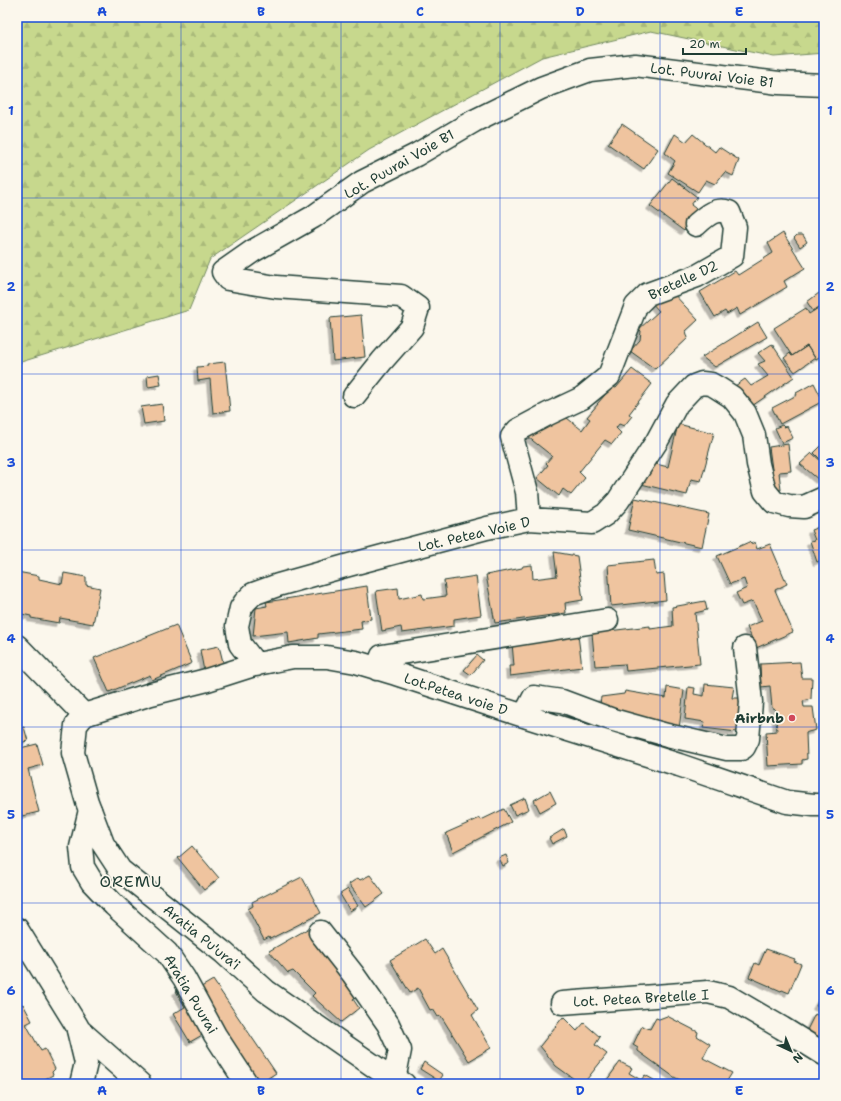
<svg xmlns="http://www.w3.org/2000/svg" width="841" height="1101" font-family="'Shantell Sans',sans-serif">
<defs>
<pattern id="forest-firs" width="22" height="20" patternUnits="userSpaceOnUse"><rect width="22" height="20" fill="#c7d88d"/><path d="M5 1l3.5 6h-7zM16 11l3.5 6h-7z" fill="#aaba7a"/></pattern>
<filter id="shadow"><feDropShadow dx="-3.5" dy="3.5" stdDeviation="0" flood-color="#0004"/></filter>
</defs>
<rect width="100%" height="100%" fill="#fbf7ec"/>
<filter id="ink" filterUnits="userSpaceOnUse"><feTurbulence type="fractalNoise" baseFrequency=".025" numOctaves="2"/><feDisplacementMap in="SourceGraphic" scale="8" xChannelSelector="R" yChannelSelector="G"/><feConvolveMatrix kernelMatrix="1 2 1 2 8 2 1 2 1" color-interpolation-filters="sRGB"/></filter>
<g filter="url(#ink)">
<!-- forest -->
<path fill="url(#forest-firs)" stroke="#738a60" d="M17 17H824V53L774 57 651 31 542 57 369 150 210 259 189 310 21 362 17 366Z"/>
<!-- building -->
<path fill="#efc49f" stroke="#1f3d34" filter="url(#shadow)" d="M622 124 658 149 644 169 608 144Z
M675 134 686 142 693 134 715 152 719 147 739 160 733 176 725 172 715 184 706 180 698 192 668 173 675 161 665 153Z
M672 178 697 197 691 205 699 211 684 231 650 206Z
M783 233 805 268 784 281 787 287 740 315 737 308 727 314 725 311 715 317 700 292 735 271 738 275 773 253 768 243Z
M797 235H803L807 242 800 247 794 238Z
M671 291 698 320 686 331 688 338 655 369 630 351 640 340 641 331 639 329 659 311 650 301Z
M819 293 824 301V304L813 311 807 302Z
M824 304V344L822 345 824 348V354L816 359 807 346 792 356 774 328 806 308 809 314Z
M361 315 365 357 333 361 330 318Z
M758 322 767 337 715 367 702 357Z
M772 344 794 377 749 408 735 386 745 379 751 386 768 376 758 364 765 361 758 353Z
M807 346 815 358 795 372 784 358 790 353 792 356Z
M225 362 230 411 213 413 210 379 198 381 197 367 208 366 207 364Z
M632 369 652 384 629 414 632 416 624 426 619 424 616 428 621 433 612 444 605 440 579 472 585 478 571 495 563 489 559 496 537 478 548 465 546 463 552 456 528 437 545 422 562 414 582 430 590 419 587 417 598 404H597L612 387 616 388Z
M159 374 161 385 148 387 147 376Z
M814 383 823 401 780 424 772 408 797 395 796 393Z
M162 404 164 421 144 424 141 407Z
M678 424 714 433 701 481 691 479 687 495 641 484 652 463 668 467Z
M782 425 784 427 787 426 793 438 782 443 775 428Z
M788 444 791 471 779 472 781 490 775 491 769 447Z
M821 446 824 449V463L814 453Z
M812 453 824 464V474L819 480 800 464Z
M635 498 709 514 702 547 628 530Z
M824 525V559L817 562 810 541 815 540 811 530Z
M749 542 751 544 755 542 757 549 770 544 787 584 775 590 793 632 756 648 747 627 762 621 753 601 742 605 736 593 747 588 744 579 730 584 717 556Z
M554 552 577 556 583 600 565 603 566 613 495 623 486 575 522 568 523 566 532 565 533 579 557 576Z
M654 560 656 575 664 574 666 600 611 606 608 565Z
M17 572 39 576V579L62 584 64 573 86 577V585L100 588 93 624 60 618 59 623 31 618V616L17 613Z
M476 576 481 615 454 619V626L402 633 401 627 382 631 376 591 398 588 399 599 422 594 423 599 446 596 444 581Z
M367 586 371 619 361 621 362 629 318 634V638L289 643 288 632 253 636 256 608 267 606 266 602Z
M705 601 707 610 695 613 700 664 626 671 625 664 595 666 592 633 650 626V629L673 626 672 607Z
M176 625 192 663 152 680 150 675 109 692 94 658Z
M578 635 582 667 510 676 509 666H514L512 643Z
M219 646 224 666 204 671 200 650Z
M477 655 483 660 471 675 464 670Z
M800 662 802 678H812L811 699 803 701 804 707H813L816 730 808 732 806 733 807 759 802 760V764L768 766 766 732 777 731 775 709 772 708 770 686 761 687 760 664Z
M705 684 734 687 732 698H741L737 732 703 728 705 722 685 719 688 687 695 688 694 694 704 696Z
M667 687 684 690 679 729 599 711 601 697 624 694 625 691 666 698Z
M24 727 28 741 19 743 20 748 37 744 43 765 28 769 39 812 22 816 19 805H17V729Z
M550 791 556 803 540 812 534 800Z
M525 798 529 809 515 815 510 805Z
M504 809 511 822 453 852 446 833 480 818 481 820Z
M564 829 567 836 552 844 549 838Z
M192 846 219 878 204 890 178 858Z
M506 855 509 863 503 866 499 858Z
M370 875 384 894 366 907 349 884 358 878 360 880Z
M302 877 321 913 270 939 269 937 264 940 248 909 253 906 252 902Z
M348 889 358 906 350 911 340 894Z
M309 928 362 993 353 999 359 1008 341 1022 312 996 315 993 293 971 288 973 269 951Z
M425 939 435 954 442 949 478 1010 472 1015 491 1048 469 1061 441 1016 438 1017 433 1009 430 1010 418 988 410 993 390 960Z
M766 949 795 959 794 961 801 964 789 993 782 990 781 991 749 977 755 963 759 965Z
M213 980 276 1073 259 1084 198 989Z
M184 987 204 1034 190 1042 173 1014 185 1007 176 991Z
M824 992V1010L816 1006Z
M23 1004 32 1021 26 1024 41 1051 45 1049 55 1069 52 1072 53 1075 35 1084H17V1006L18 1007Z
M815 1014 824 1018V1041L806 1032Z
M667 1016 698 1032 697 1036 710 1044 703 1058 732 1073 725 1084H688L674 1077 638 1051V1048L633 1045 642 1026 650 1029 656 1018 659 1019Z
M563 1017 577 1031 584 1023 600 1037 595 1045 607 1054 583 1084H581L556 1066 540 1046Z
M424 1062 443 1075 439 1081 420 1069Z
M620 1062 632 1068 629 1073 641 1080 645 1075 661 1084H604Z"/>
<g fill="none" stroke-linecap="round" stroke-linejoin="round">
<defs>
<path id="minor" d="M354 396 382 361 412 327 418 308 401 296 276 287 228 279 223 272 253 251 313 217 362 182 416 155 474 121 541 88 590 70 635 65 779 83 824 85
M529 519 527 492 512 437 518 430 548 414 582 398 609 376 636 306 648 294 697 276 732 256 735 227 729 212C715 207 706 216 696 225
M256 665 240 644 237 626 241 608 245 602 253 594 278 585 349 565 487 528 529 519 592 523 606 514 618 501 657 441 677 404 694 386 702 383 711 384 718 388 732 397 745 413 754 435 758 464 765 491 774 502 789 506 804 507 824 498
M377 669 382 656 607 620
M84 715 151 694 207 680 257 664 293 657H327L356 662 396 674 521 715 679 765 787 802 814 805H824
M524 716 534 697 562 701 613 720 667 735 727 749H741L744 747 748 739 751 702 745 648
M90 810 81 847 83 867 92 882 114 905 167 953 184 978 215 1035 247 1084
M320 932 353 974 388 1024 400 1050 394 1080
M562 1003 708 992 729 997 782 1028 824 1054
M78 1029 140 1084"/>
<path id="major" d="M17 646 84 715 76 725 73 753 87 802 103 844 120 870 224 953 266 991 394 1080 404 1084
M17 929 77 1026 86 1063 81 1084"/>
</defs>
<!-- minor casing -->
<use href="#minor" stroke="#1f3d34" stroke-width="25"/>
<!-- major casing -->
<use href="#major" stroke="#1f3d34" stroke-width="25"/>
<!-- minor -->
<use href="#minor" stroke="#fbf7ec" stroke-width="22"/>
<!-- major -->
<use href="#major" stroke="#fbf7ec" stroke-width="22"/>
</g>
</g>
<!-- grid -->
<path fill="none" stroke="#1d4ed8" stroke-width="1" stroke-opacity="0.55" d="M181 17V1084M341 17V1084M500 17V1084M660 17V1084M17 198H824M17 374H824M17 550H824M17 727H824M17 903H824"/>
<!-- markers -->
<circle fill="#d1495b" stroke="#fbf7ec" stroke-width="1.5" cx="792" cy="718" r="4"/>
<g text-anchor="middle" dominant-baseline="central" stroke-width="3.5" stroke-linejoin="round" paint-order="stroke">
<!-- street labels -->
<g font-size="14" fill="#1f3d34" stroke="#fbf7ec">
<text transform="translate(712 75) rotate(7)">Lot. Puurai Voie B1</text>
<text transform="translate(399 164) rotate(-30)">Lot. Puurai Voie B1</text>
<text transform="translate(683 280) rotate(-25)">Bretelle D2</text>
<text transform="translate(474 534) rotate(-13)">Lot. Petea Voie D</text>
<text transform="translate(456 694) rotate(18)">Lot.Petea voie D</text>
<text transform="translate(202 937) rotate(39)">Aratia Pu'ura'i</text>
<text transform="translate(191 994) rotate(59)">Aratia Puurai</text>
<text transform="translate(641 998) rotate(-3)">Lot. Petea Bretelle I</text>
</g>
<!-- poi labels -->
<g font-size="14" font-weight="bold" fill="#1f3d34" stroke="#fbf7ec" text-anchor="end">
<text x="784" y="718">Airbnb</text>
</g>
<!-- quarter labels -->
<g font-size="16" letter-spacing="1" fill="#1f3d34" stroke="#fbf7ec">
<text x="131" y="881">OREMU</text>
</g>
</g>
<!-- margin -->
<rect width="841" height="1101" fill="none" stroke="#fbf7ec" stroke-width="44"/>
<!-- north arrow -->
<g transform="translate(791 1051) rotate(136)" stroke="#fbf7ec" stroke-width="3" paint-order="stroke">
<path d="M0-3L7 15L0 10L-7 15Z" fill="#1f3d34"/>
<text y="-6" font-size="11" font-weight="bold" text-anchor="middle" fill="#1f3d34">N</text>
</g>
<!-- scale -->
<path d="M683 48v6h63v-6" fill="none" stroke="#1f3d34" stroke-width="2"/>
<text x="689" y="48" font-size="12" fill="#1f3d34" stroke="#fbf7ec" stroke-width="3" paint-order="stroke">20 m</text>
<rect x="22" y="22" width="797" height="1057" fill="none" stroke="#1d4ed8" stroke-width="1.5"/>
<g font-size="13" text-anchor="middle" font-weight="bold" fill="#1d4ed8">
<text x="102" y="16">A</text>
<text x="261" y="16">B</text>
<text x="420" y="16">C</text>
<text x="580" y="16">D</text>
<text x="739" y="16">E</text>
<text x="11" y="115">1</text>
<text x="830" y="115">1</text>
<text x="11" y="291">2</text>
<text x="830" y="291">2</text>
<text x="11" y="467">3</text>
<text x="830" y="467">3</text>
<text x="11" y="643">4</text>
<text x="830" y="643">4</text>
<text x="11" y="819">5</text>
<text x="830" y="819">5</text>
<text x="11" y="995">6</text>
<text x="830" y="995">6</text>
<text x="102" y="1095">A</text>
<text x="261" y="1095">B</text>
<text x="420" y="1095">C</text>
<text x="580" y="1095">D</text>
<text x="739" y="1095">E</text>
</g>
</svg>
